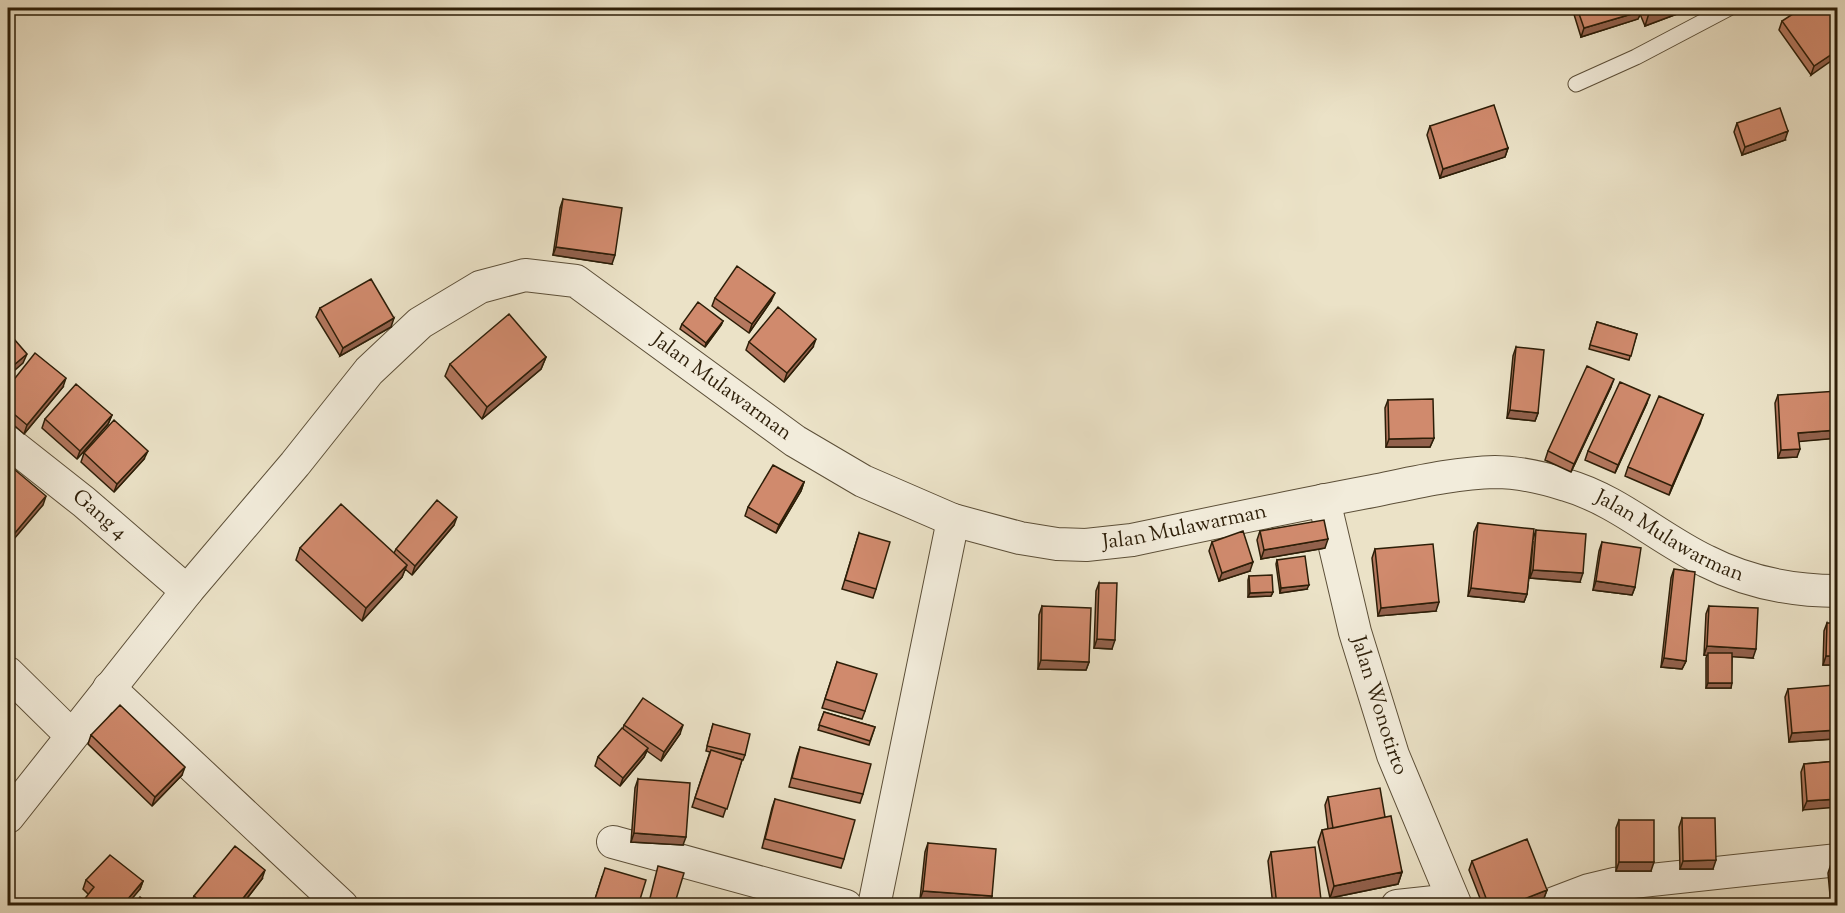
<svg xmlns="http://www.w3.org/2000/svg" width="1845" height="913" font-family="'Sorts Mill Goudy',serif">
<rect width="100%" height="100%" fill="#ebe2c7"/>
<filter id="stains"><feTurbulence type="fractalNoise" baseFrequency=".00333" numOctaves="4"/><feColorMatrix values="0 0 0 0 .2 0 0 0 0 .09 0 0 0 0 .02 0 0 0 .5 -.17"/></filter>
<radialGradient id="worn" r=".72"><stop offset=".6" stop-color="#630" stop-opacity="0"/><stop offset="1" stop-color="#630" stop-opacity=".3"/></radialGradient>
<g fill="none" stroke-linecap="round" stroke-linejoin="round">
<defs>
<path id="lane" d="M1576 84 1636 57 1729 8"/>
<g id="street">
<path id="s1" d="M8 442 84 502 187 591"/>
<path id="s2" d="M1324 500 1355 632 1393 755 1456 906"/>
<path d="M8 673 71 735"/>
<path d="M109 688 342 906"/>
<path id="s3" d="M8 817 187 591 295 464 369 371 420 323 480 287 525 275 576 281 795 441 863 481 953 520 1020 538 1057 544 1086 545 1132 540C1212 523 1293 506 1373 491 1413 483 1454 473 1495 472 1518 472 1544 478 1566 485 1618 500 1658 538 1706 561 1747 582 1792 591 1838 591"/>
<path d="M613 842 846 906"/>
<path d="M874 906 953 520"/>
<path d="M1397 906 1453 900"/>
<path d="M1547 906 1589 890 1614 884 1838 860"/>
</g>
</defs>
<!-- lane casing -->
<use href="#lane" stroke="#5c4f38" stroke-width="17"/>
<!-- street casing -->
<use href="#street" stroke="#5c4f38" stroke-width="34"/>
<!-- lane -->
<use href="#lane" stroke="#f2ecdb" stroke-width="15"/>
<!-- street -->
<use href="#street" stroke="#f2ecdb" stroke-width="32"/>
</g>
<!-- wall -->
<path fill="#b3775e" stroke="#2d1e08" stroke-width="1.5" d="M1572 8H1693L1645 26 1640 14 1638 19 1581 37Z
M1782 21H1838L1811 75 1779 30Z
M1737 123 1785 140 1742 155 1734 132Z
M1430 126 1508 148 1505 157 1440 178 1427 135Z
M563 199 612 264 553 255 560 208Z
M715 298 771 301 749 333 712 306Z
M320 308 391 327 340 356 316 317Z
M723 321 721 325 705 347 680 329 682 324Z
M1597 322 1637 334 1629 360 1589 349Z
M749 342 813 347 784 382 746 350Z
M1516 347 1538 413 1535 421 1507 418 1513 356Z
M546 357 541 369 482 419 445 376 450 364Z
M8 387H63L24 434 8 420Z
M1611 387 1571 472 1545 460 1548 451Z
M1778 395 1838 438 1799 441 1797 457 1778 458 1775 403Z
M1388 400 1434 438 1430 447H1386L1385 408Z
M1647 403 1615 473 1585 460 1588 451Z
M112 415 108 424 77 459 42 428 45 419Z
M1703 415 1669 495 1625 476 1628 467Z
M84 453 144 459 114 492 81 462Z
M804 482 801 491 776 533 745 516 748 507Z
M1478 523 1533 539 1536 530 1580 582 1530 578 1533 541 1527 594 1524 602 1468 596 1474 532Z
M454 525 412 575 405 569 402 577 362 621 296 560 300 548 394 553 396 549Z
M1260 531 1325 548 1261 559 1257 540Z
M859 533 876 589 873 598 842 589Z
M1212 542 1250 571 1219 581 1209 551Z
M1602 542 1635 587 1632 595 1593 590 1599 551Z
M1375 549 1436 611 1378 616 1372 558Z
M1277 560 1307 589 1280 593 1276 564Z
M1674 569 1686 661 1682 669 1661 667 1671 578Z
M1249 576 1273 592 1271 596 1248 597V580Z
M1099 583 1112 649 1094 648 1096 591Z
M1042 606 1089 662 1086 670 1038 669 1039 615Z
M1709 606 1753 658 1732 656 1731 688H1706V658L1707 655H1704L1706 614Z
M1827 623 1838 665H1823L1824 631Z
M837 662 865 711 862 719 822 708Z
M1788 689 1837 730 1834 739 1789 742 1785 697Z
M824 712 875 727 869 745 818 730Z
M713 724 745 755 743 760 732 757 742 760 723 817 692 807 710 752 706 751Z
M624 725 680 734 661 761 647 751 644 757 620 786 595 766 598 757 623 728Z
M91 735 182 775 152 806 88 744Z
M800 747 863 794 860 803 789 787 797 756Z
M1838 761 1803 810 1801 772 1804 764Z
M638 779 683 845 631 842 635 788Z
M1328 797 1385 817 1402 872 1398 884 1330 898 1318 842 1322 830 1328 829 1325 805Z
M775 799 844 859 841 868 762 848 772 808Z
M1682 818 1713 869H1680L1679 827Z
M1619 820 1651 871H1616V828Z
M928 843 992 896 989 905 920 899 925 852Z
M1271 852 1321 900 1320 906H1273L1268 861Z
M1472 861 1547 890 1544 898 1525 906H1483L1469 870Z
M1831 864 1838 906H1831L1828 873Z
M602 877 638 906H593Z
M262 879 241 906H192L191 904 194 896Z
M86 880 143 881 140 889 88 894 83 889Z"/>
<!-- shaded-wall -->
<path fill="#92614c" stroke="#2d1e08" stroke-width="1.5" d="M1664 8H1693L1645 26 1649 13Z
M1642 11 1638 19 1581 37 1584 28Z
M1838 50V56L1811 75 1814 66Z
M1788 131 1785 140 1742 155 1745 147Z
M1508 148 1505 157 1440 178 1443 169Z
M556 247 615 255 612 264 553 255Z
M775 293 771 301 749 333 752 324Z
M394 318 391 327 340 356 343 348Z
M723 321 721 325 705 347 706 343Z
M816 339 813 347 784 382 787 373Z
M27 354 23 363 8 376V370Z
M546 357 541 369 482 419 487 407Z
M66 378 63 387 24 434 27 425Z
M1614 379 1611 387 1571 472 1574 464Z
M1650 395 1647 403 1615 473 1618 465Z
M1510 410 1538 413 1535 421 1507 418Z
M112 415 108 424 77 459 80 451Z
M1703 415 1700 424 1669 495 1672 486Z
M1838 430V438L1795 442 1798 433Z
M1434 438 1430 447H1386L1389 439Z
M1800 449 1797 457 1778 458 1781 450Z
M148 451 144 459 114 492 117 484Z
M804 482 801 491 776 533 779 525Z
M46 496 43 505 8 546 9 540Z
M457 517 454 525 412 575 415 566Z
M1328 539 1325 548 1261 559 1264 550Z
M1253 562 1250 571 1219 581 1222 573Z
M407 565 402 577 362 621 366 608Z
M1533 570 1583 573 1580 582 1530 578Z
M1596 581 1635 587 1632 595 1593 590Z
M1309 585 1307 589 1280 593 1281 588Z
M1471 588 1527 594 1524 602 1468 596Z
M1273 592 1271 596 1248 597 1250 593Z
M1439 602 1436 611 1378 616 1381 608Z
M1097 639 1115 640 1112 649 1094 648Z
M1707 646 1756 649 1753 658 1704 655Z
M1826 656H1838V665H1823Z
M1664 658 1686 661 1682 669 1661 667Z
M1041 660 1089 662 1086 670 1038 669Z
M1708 683H1732L1731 688H1706Z
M683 725 680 734 661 761 664 752Z
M1837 730 1834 739 1789 742 1792 733Z
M648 748 644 757 620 786 623 778Z
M185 767 182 775 152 806 155 797Z
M1838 799V807L1803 810 1807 801Z
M634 833 686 837 683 845 631 842Z
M1716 860 1713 869H1680L1683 861Z
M1619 862H1654L1651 871H1616Z
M265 870 262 879 241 906H237Z
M1402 872 1398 884 1330 898 1334 886Z
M143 881 140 889 126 906H122Z
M1547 890 1544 898 1525 906H1506Z
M923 891 992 896 989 905 920 899Z
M1321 900 1320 906H1279Z"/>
<!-- building -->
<path fill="#d08a6d" stroke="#2d1e08" stroke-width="1.5" d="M1577 8H1641L1642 11 1584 28Z
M1647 8H1664L1649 13Z
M1802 8H1828L1838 21V50L1814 66 1782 21Z
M1494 105 1508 148 1443 169 1430 126Z
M1780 108 1788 131 1745 147 1737 123Z
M563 199 622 208 615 255 556 247Z
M737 266 775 293 752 324 715 298Z
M371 279 394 318 343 348 320 308Z
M698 302 723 321 706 343 682 324Z
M778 307 816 339 787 373 749 342Z
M509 314 546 357 487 407 450 364Z
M1597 322 1637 334 1631 356 1590 345Z
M8 332 27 354 8 370Z
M1516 347 1544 350 1538 413 1510 410Z
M35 353 66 378 27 425 8 409V387Z
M1587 366 1614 379 1574 464 1548 451Z
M1620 382 1650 395 1618 465 1588 451Z
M76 384 112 415 80 451 45 419Z
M1838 391V430L1798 433 1800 449 1781 450 1778 395Z
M1659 396 1703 415 1672 486 1628 467Z
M1433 399 1434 438 1389 439 1388 400Z
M114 420 148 451 117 484 84 453Z
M8 464 46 496 9 540 8 539Z
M773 465 804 482 779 525 748 507Z
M437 500 457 517 415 566 396 549Z
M341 504 407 565 366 608 300 548Z
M1324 520 1328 539 1264 550 1260 531Z
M1478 523 1534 529 1527 594 1471 588Z
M1536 530 1586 534 1583 573 1533 570Z
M1243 531 1253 562 1222 573 1212 542Z
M859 533 890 542 876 589 845 580Z
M1602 542 1641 548 1635 587 1596 581Z
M1433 544 1439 602 1381 608 1375 549Z
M1305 556 1309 585 1281 588 1277 560Z
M1674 569 1695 572 1686 661 1664 658Z
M1272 575 1273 592 1250 593 1249 576Z
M1099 583H1117L1115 640 1097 639Z
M1042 606 1091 608 1089 662 1041 660Z
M1709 606 1758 608 1756 649 1707 646Z
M1827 623H1838V656H1826Z
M1708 653H1732V683H1708Z
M837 662 877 674 865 711 825 699Z
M1834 685 1837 730 1792 733 1788 689Z
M643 698 683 725 664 752 624 725Z
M120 705 185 767 155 797 91 735Z
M824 712 875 727 870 741 819 725Z
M713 724 750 734 745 755 707 746Z
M622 728 648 748 623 778 598 757Z
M800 747 871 764 863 794 792 778Z
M711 750 742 760 727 809 695 798Z
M1838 761V799L1807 801 1804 764Z
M638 779 690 783 686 837 634 833Z
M1380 788 1385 817 1333 828 1328 797Z
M775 799 855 820 844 859 765 839Z
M1391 816 1402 872 1334 886 1322 830Z
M1682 818H1715L1716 860 1683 861Z
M1619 820H1654V862H1619Z
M1527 839 1547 890 1506 906H1489L1472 861Z
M928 843 996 849 992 896 923 891Z
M235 846 265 870 237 906H206L194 896Z
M1315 847 1321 900 1277 906 1271 852Z
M110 855 143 881 122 906H79L94 887 86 880Z
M1838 863V906H1835L1831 864Z
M658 866 684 873 674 906H648Z
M605 868 646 880 638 906H615L595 899Z
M140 897 151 906H133Z"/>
<g text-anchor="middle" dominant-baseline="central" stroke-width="6" stroke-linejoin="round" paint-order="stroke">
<!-- street labels -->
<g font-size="21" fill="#2d1e08" stroke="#f2ecdb">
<text stroke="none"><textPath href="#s3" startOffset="992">Jalan Mulawarman</textPath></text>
<text stroke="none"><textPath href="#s1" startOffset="117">Gang 4</textPath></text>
<text stroke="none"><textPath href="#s3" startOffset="1496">Jalan Mulawarman</textPath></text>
<text stroke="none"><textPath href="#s3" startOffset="2000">Jalan Mulawarman</textPath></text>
<text stroke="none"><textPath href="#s2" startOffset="213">Jalan Wonotirto</textPath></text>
</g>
</g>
<!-- margin -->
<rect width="1845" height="913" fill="none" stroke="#ebe2c7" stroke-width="30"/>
<rect x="9" y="9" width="1827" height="895" fill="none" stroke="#2d1e08" stroke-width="3"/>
<rect x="15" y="15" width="1815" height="883" fill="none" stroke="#2d1e08" stroke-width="1.5"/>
<rect width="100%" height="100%" filter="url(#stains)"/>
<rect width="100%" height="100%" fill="url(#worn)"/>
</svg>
